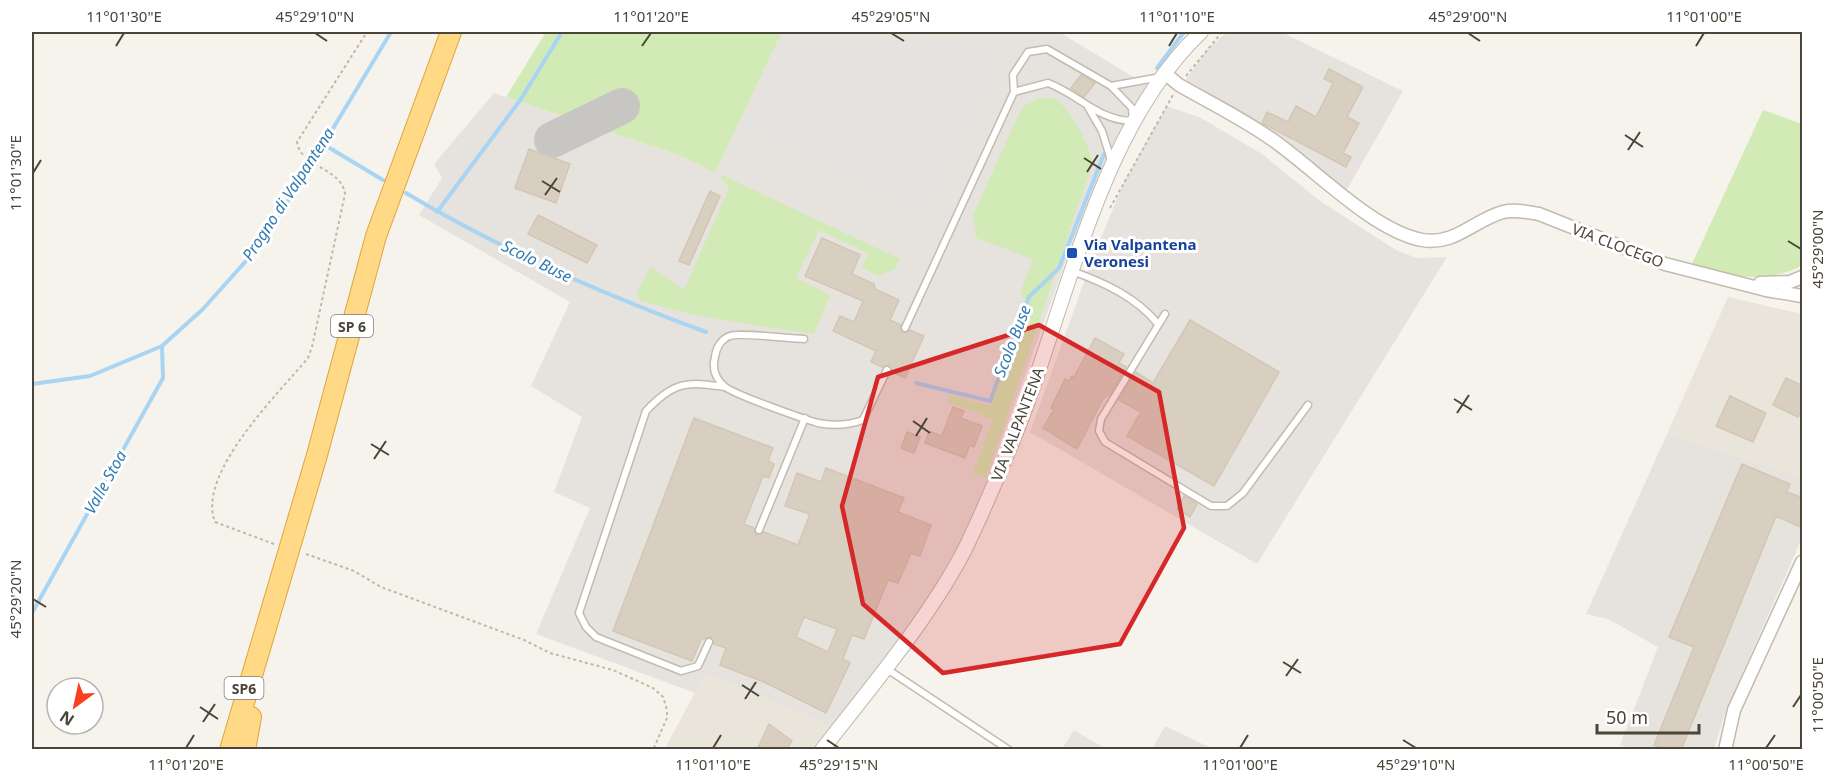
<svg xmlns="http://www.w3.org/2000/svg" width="1834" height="781" font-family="'Noto Sans',sans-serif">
<rect width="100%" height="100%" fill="#f6f3ec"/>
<!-- residential -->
<path fill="#eae5da" d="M1728 297 1802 314V477L1667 434Z
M705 674 831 726 812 749 664 750Z"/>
<!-- industrial -->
<path fill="#e6e2dd" d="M782 32H1059L1150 87 1130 118 1101 172 1069 252 986 484 961 540 925 603 883 663 831 726 705 674 695 693 536 634 590 508 554 492 582 417 531 386 570 302 419 215 442 178 434 164 494 93 681 156 715 173Z
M1227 32H1281L1403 91 1345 193 1304 161 1179 89 1208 49Z
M1167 106 1201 118 1262 154 1320 201 1396 250 1416 258 1447 257 1257 564 1030 432 1092 260 1124 182Z
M1667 434 1802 477V538L1725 713 1714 749H1632L1620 745 1658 647 1608 619 1586 614Z
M1165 726 1213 749H1152Z
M1074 730 1106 749H1062Z"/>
<!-- green -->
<path fill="#d2eab5" d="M546 32H782L715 173 681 156 506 97Z
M1038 98H1055C1074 115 1085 137 1093 162L986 478 972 473 993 420 947 401 950 395 990 406 1025 303 1021 290 1033 259 976 238 973 215 1017 118 1023 107Z
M1763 110 1802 124V265C1769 285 1726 276 1691 266Z
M722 175 900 259 895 269 878 276 862 268 868 253 819 230 796 278 830 295 814 334C755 325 696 319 640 300L637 292 650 267 684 290 729 188 721 178Z"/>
<!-- parking -->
<path fill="#e5e3e0" d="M783 32H933L995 63 927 210 742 126Z"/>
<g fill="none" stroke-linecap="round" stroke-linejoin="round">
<!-- stream -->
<path stroke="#a9d4f2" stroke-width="4" d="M1157 68 1184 32
M323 144 383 180
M406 193C501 250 602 294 706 332
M437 212 521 99 562 32
M916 383 990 401 1029 297 1059 268 1104 154
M32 384 90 376 162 346 203 309 254 252 308 170 391 32
M32 613 163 378 162 346"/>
<!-- taxiway -->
<path stroke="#c8c6c3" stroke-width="36" d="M552 140 622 106"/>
</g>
<!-- building -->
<path fill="#d8cfc1" stroke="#d3c7b4" stroke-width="1.5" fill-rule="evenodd" d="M1329 69 1363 87 1347 117 1359 123 1343 153 1351 157 1346 167 1262 123 1267 112 1288 122 1296 106 1316 117 1333 83 1324 79Z
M1081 75 1095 83 1084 97 1071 88Z
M529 149 570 164 556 203 515 188Z
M710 191 720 196 689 265 679 261Z
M538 215 597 245 587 263 528 234Z
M822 238 860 255 852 274 874 284 875 289 899 300 890 320 901 325V331L906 333 910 330 924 336 905 378 892 372 889 365 882 367 871 362 876 351 833 331 840 316 854 322 863 301 805 276Z
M1190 320 1279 372 1214 486 1127 436 1141 412 1119 400 1136 372 1153 383Z
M1095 338 1124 354 1119 363 1126 367 1110 394 1103 399 1077 449 1043 428 1054 410 1051 408 1065 379 1069 381 1072 376 1074 377Z
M1786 378 1803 386V408L1798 417 1773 405Z
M1730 396 1766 413 1753 442 1716 426Z
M953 407 964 411 961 418 982 426 974 447 970 445 965 458 925 443 929 431 942 436Z
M694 418 773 448 768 461 774 464 769 478 763 476 744 524 754 528 756 535 764 532 798 545 810 514 785 506 797 473 821 482 826 468 904 498 898 512 931 525 920 556 911 553 898 583 888 580 864 639 852 635 843 659 850 663 826 713 764 682 720 665 726 648 714 644 711 637 701 639 692 661 613 631ZM804 617 837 629 828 652 796 637Z
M907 432 920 437 914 453 901 448Z
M1742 464 1790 484 1787 492 1803 498V528L1776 516 1681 750H1666L1654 745 1694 647 1669 637Z
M1184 496 1197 504 1190 517 1177 509Z
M769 724 792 741 786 750H757Z"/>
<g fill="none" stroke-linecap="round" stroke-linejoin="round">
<defs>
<path id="service" d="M1111 86 1161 77
M1088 107 1102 131 1111 160
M1072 271C1105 283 1136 297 1158 324
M1165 314 1101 419 1099 431 1105 442 1211 506H1227L1243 493 1308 405
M905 328 1014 92 1013 75 1028 52 1047 49 1111 86 1132 108 1133 121C1099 121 1078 94 1048 83L1014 92
M804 339C790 339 740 332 730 336 721 339 716 348 715 357 712 368 715 378 724 386 732 394 804 419 818 423 833 426 849 425 863 420L887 370
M759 530 805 418
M709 642 698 666 681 671 596 637 586 627 579 613 646 411C673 382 686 381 725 387
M887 669 1009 750"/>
<path id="minor" d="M1166 74 1179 85C1209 102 1241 118 1270 138 1313 167 1371 230 1422 240 1454 246 1474 220 1503 212 1515 209 1527 212 1539 214L1665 264 1766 290 1802 296
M1760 283 1790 282 1802 277
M1725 750 1734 710 1802 562"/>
<path id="tertiary" d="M822 750C870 688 928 620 964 551 980 519 994 485 1008 452 1065 320 1094 133 1201 32"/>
<path id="trunk" d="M230 750 317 455 376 236 451 32
M245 750 251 717"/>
</defs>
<!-- service casing -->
<use href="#service" stroke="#c2bbae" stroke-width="9"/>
<!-- minor casing -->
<use href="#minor" stroke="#c2bbae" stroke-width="15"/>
<!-- tertiary casing -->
<use href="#tertiary" stroke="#c2bbae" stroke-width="16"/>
<!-- trunk casing -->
<use href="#trunk" stroke="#e0a43c" stroke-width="22"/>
<!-- path -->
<path stroke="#c4b79f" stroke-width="2" stroke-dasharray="3 3" stroke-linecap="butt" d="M1186 76 1222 32
M1110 208 1173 95
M274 544 215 522C196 474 278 394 308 358L312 347 345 194C342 168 300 167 297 142L367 32
M306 554 354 571 381 587 524 640 550 653 613 670 653 688 663 697 667 710V718L653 750"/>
<!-- service -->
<use href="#service" stroke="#fff" stroke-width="6"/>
<!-- minor -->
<use href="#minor" stroke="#fff" stroke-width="12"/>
<!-- tertiary -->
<use href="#tertiary" stroke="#fff" stroke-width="14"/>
<!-- trunk -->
<use href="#trunk" stroke="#ffd985" stroke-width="20"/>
</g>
<!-- marked area -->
<path fill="#d62828" fill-opacity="0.2" stroke="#d62828" stroke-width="4.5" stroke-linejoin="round" d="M1039 325 1159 392 1184 528 1120 644 943 673 863 604 842 506 878 377Z"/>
<!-- ticks -->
<path fill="none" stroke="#4b4439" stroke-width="2" d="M315 33 327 41M891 33 904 41M1468 33 1480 41M116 46 124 33M642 46 651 33M1169 46 1177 33M1696 46 1704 33M1625 135 1643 147M1628 150 1640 132M1084 158 1101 169M1087 172 1098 155M33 173 41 160M542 181 560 192M545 195 557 178M1788 241 1801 249M1454 399 1472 410M1457 413 1469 395M913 421 930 433M916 436 927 418M371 444 389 455M374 459 386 441M33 599 46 607M1283 662 1301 673M1286 676 1298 659M742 685 759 696M745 699 756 682M200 707 218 719M1793 707 1801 695M203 722 215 704M827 740 839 748M1403 740 1416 748M186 748 194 735M713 748 721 735M1240 748 1248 735M1766 748 1775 735"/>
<!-- markers -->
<rect fill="#1a4fb4" stroke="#fff" stroke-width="2" x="1066" y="247" width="12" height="12" rx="3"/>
<g text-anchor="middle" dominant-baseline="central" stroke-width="6" stroke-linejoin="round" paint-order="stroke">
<!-- shield labels -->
<g fill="#fff" stroke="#817c74" stroke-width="1.5">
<rect x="331" y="315" width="42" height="22" rx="4.5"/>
<rect x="224.5" y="677" width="39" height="22" rx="4.5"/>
</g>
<g font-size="14" font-weight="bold" fill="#4b4439">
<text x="352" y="326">SP 6</text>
<text x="244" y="688">SP6</text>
</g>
<!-- transit labels -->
<g font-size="15" font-weight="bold" fill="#164399" stroke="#fff" text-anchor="start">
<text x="1084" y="244">Via Valpantena<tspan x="1084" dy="17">Veronesi</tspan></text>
</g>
<!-- street labels -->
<g font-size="15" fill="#4b4439" stroke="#fff">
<text transform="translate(1618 245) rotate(21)">VIA CLOCEGO</text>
<text transform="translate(1017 424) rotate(-69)">VIA VALPANTENA</text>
</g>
<!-- water labels -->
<g font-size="16" font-style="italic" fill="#2e7ab2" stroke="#fff">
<text transform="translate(288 194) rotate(-57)">Progno di Valpantena</text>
<text transform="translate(537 261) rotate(26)">Scolo Buse</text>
<text transform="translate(1012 341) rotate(-69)">Scolo Buse</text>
<text transform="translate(105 482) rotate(-61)">Valle Stoa</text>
</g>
</g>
<!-- border -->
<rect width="1834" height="781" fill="none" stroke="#ffffff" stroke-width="66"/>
<!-- north arrow -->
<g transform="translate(75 706) rotate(213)"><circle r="28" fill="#ffffff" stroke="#b7b4b0" stroke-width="1.5"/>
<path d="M0-4.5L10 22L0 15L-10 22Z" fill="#fc3f1d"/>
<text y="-9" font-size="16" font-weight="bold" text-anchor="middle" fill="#4b4439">N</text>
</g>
<!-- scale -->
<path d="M1597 724v9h102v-9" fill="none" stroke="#4b4439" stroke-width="3"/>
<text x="1606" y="724" font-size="18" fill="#4b4439" stroke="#ffffff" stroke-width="4.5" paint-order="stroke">50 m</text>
<rect x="33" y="33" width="1768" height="715" fill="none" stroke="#4b4439" stroke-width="2"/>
<g font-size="15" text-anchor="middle" fill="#4b4439">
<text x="124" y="22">11°01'30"E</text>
<text x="315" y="22">45°29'10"N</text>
<text x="651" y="22">11°01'20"E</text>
<text x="891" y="22">45°29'05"N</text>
<text x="1177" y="22">11°01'10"E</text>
<text x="1468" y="22">45°29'00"N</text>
<text x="1704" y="22">11°01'00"E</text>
<text transform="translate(16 173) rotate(-90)" y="5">11°01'30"E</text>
<text transform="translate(1818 249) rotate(-90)" y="5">45°29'00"N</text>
<text transform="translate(16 599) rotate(-90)" y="5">45°29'20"N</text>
<text transform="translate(1818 695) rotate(-90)" y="5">11°00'50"E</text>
<text x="186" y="770">11°01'20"E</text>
<text x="713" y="770">11°01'10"E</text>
<text x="839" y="770">45°29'15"N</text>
<text x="1240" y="770">11°01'00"E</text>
<text x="1416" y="770">45°29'10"N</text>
<text x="1766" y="770">11°00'50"E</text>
</g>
</svg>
